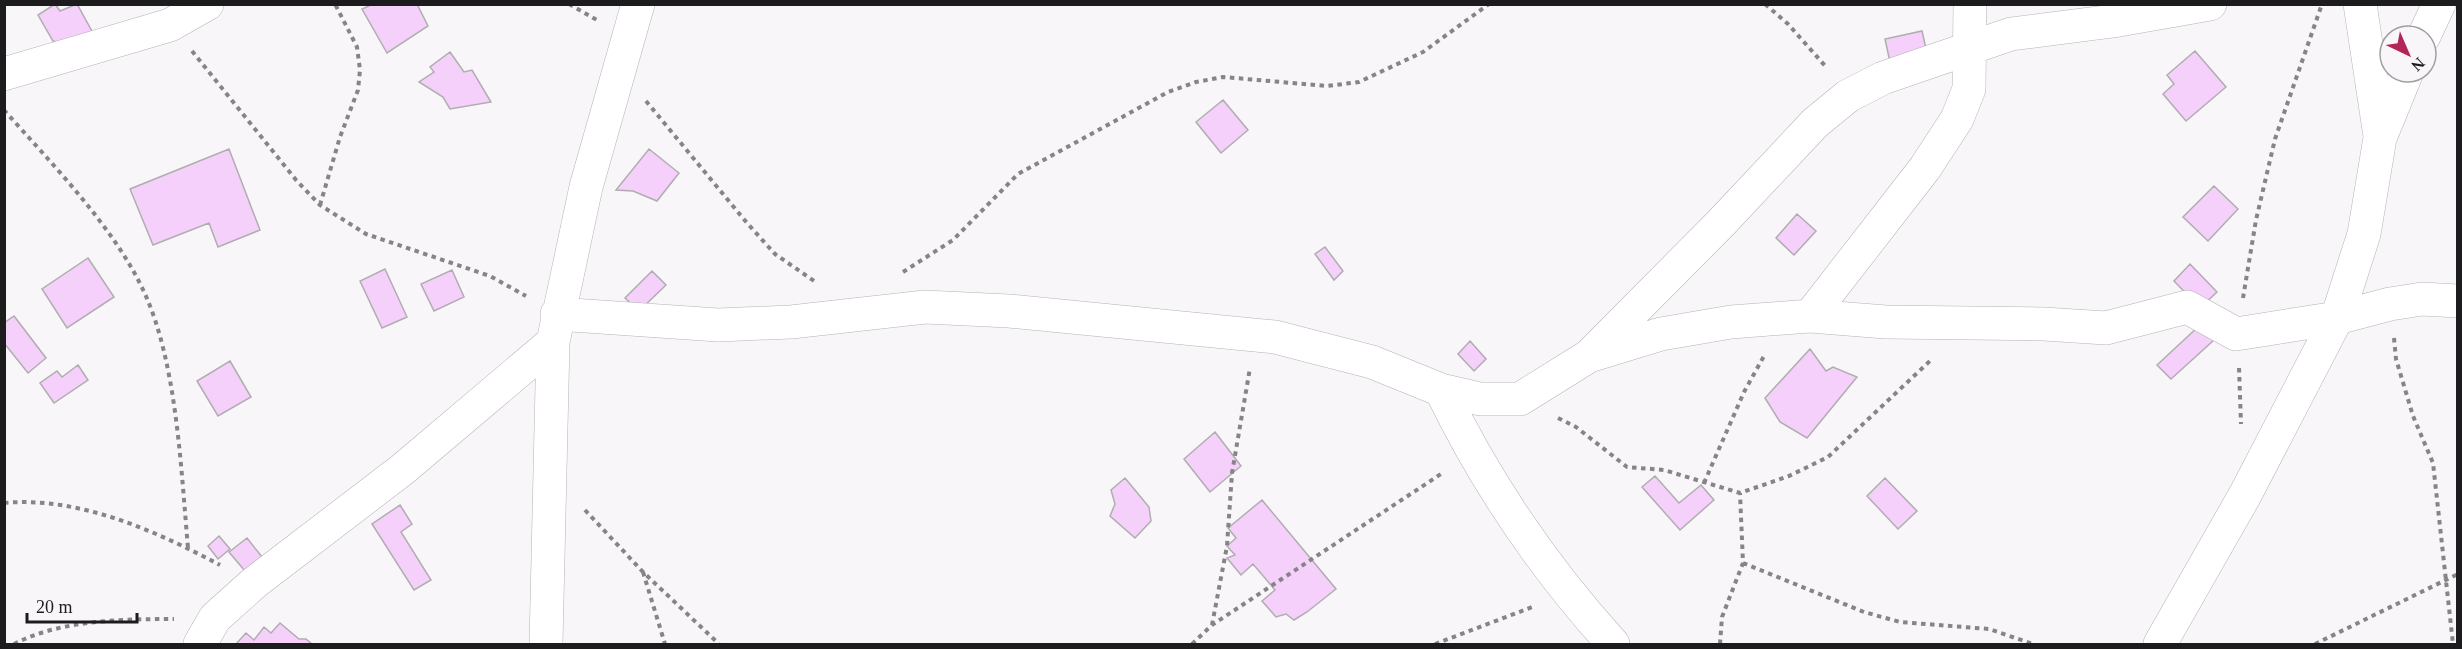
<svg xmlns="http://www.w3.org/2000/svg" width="2462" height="649" font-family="'Times New Roman',serif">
<rect width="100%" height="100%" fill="#f9f6fa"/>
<!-- building -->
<path fill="#f4d0fa" stroke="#b0adb0" stroke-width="1.5" d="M55 4 60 11 77 4 93 33 71 46 53 41 38 15Z
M373 4H417L428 26 387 53 362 9Z
M1922 31 1927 53 1890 62 1885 39Z
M2195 51 2226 87 2186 121 2163 94 2174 84 2167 75Z
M450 52 464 72 472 70 491 102 450 109 443 97 419 82 434 72 430 67Z
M1223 100 1248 130 1221 153 1196 122Z
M229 149 260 230 218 247 209 223 153 245 130 189Z
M649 149 679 173 657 201 633 191 616 190Z
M2214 186 2238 209 2208 241 2183 217Z
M1797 214 1816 231 1794 255 1776 238Z
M1325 247 1343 271 1334 280 1315 254Z
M88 258 114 297 67 328 42 289Z
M2190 264 2217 292 2200 308 2174 281Z
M385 269 407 317 382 328 360 281Z
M452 270 464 297 434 311 421 284Z
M652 271 666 285 639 311 625 298Z
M14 316 46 358 28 373 4 343V323Z
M2200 325 2214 340 2171 379 2157 365Z
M1470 341 1486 359 1474 371 1458 354Z
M1810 349 1826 371 1833 367 1857 377 1807 438 1780 422 1765 398Z
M230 361 251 397 218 416 197 381Z
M78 365 88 380 54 403 40 383 57 371 62 377Z
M1215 432 1241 466 1210 492 1184 459Z
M1655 476 1679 503 1701 485 1714 500 1680 530 1642 487Z
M1125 478 1149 507 1151 521 1135 538 1110 516 1115 504 1111 490Z
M1885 478 1917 511 1898 529 1867 496Z
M1262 500 1336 589 1307 612 1294 620 1286 614 1276 617 1262 601 1275 590 1253 564 1241 575 1227 558 1235 555 1227 546 1236 538 1228 528Z
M400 505 412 524 401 532 431 580 414 590 372 524Z
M219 536 230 549 218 559 208 546Z
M247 538 262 557 245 571 229 552Z
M280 623 299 639H306L312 644H236L246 633 254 640 264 627 271 633Z"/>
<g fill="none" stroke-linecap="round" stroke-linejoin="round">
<defs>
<path id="minor" d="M2360 4 2380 136
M2424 36 2439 4
M4 74 170 25 207 4
M557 314 718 325 791 322 925 307 1009 311 1275 337 1372 362 1441 390 1480 399H1520L1589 356 1661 334 1731 322 1810 316 1886 322 2044 324 2106 328 2187 307 2236 334 2337 318 2390 304 2422 299 2458 301
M1810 316 1925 168 1957 119 1969 89 1970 4
M1590 355 1722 222 1815 123 1848 96 1883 78 2011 34 2113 21 2210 4
M1441 390C1487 485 1543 567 1613 644
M200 644 215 618 254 583 403 469 553 342
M546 644 553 342 586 187 638 4
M2160 644 2245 495 2337 318 2364 234 2380 138 2407 72"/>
</defs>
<!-- minor casing -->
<use href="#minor" stroke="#b5b2b6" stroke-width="34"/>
<!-- path -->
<path stroke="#868487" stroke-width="4" stroke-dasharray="4.5 4.5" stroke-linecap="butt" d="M569 4 597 20
M1765 4 1788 24 1827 68
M192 51 296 180 320 205 366 234 490 276 526 296
M646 101 747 223 775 254 817 283
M4 110C51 163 116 229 145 294 177 365 181 470 188 548
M320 205 340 137 358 90 360 70 357 47 335 4
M903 272 953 240 1018 174 1168 92 1196 82 1223 77 1327 86 1359 82 1423 52 1489 4
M2243 298 2256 220 2275 139 2322 4
M2394 338 2396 359 2413 416 2433 463 2453 644
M2239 368 2241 424
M1558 418 1576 427 1627 467 1664 470 1740 493 1789 476 1828 457 1932 359
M1704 483 1744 392 1764 356
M4 503C78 496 156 531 220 565
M585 510 643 572 719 644
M1743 563 1864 612 1900 622 1989 629 2033 644
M643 572 665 644
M1212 625 1227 546 1232 473 1250 368
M14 644C60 620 122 619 174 619
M1192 644 1212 625 1444 472
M1435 644 1535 606
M1720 644 1722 617 1743 563 1740 493
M2315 644 2458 574"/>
<!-- minor -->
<use href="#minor" stroke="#fff" stroke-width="33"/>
</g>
<!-- border -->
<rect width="2462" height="649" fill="none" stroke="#1c1b1d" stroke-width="12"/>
<!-- north arrow -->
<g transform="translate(2408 54) rotate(136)"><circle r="28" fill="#f9f6fa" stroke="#a19ea2" stroke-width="1.5"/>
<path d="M0-4.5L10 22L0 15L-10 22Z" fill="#b3255a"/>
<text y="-9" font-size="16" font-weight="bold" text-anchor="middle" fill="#1c1b1d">N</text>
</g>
<!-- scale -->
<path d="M27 613v9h110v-9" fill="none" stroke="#1c1b1d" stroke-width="3"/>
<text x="36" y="613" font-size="18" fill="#1c1b1d" stroke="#f9f6fa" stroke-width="4.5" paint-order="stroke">20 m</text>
</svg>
